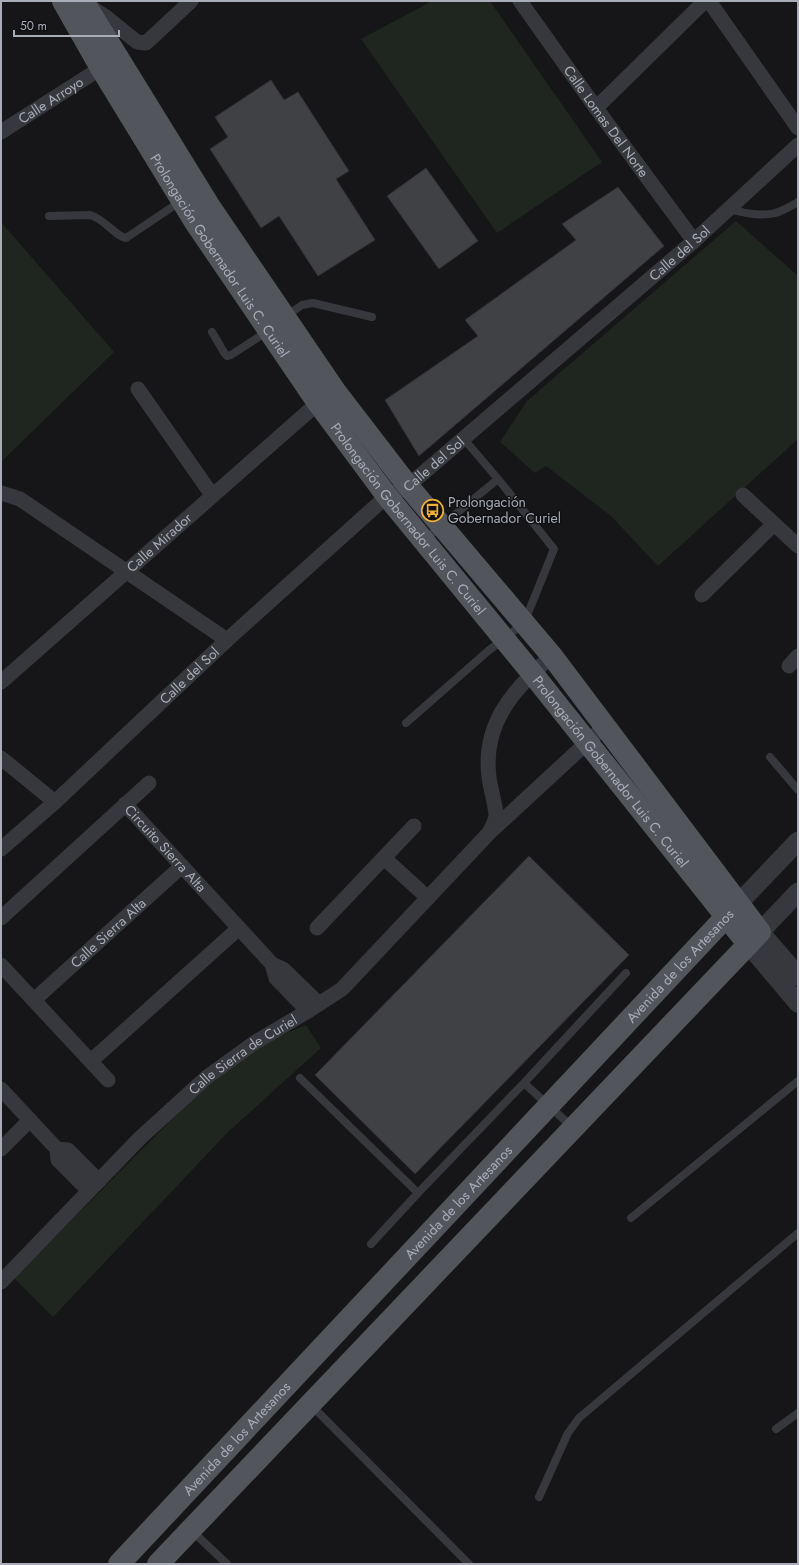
<svg xmlns="http://www.w3.org/2000/svg" width="799" height="1565" font-family="Jost,sans-serif">
<rect width="100%" height="100%" fill="#161618"/>
<!-- green -->
<path fill="#1e261f" d="M432 1H490L602 162 497 233 361 39Z
M736 221 798 276V439L658 566 611 516 546 466 535 473 500 442 527 401Z
M1 222 114 352 1 462Z
M306 1025 321 1048 227 1133 53 1317 14 1278 206 1085 267 1041Z"/>
<!-- building -->
<path fill="#404145" stroke="#303034" d="M271 80 284 100 298 92 349 171 336 179 375 240 318 276 279 216 261 228 210 149 228 137 215 117Z
M426 168 478 241 439 269 387 196Z
M618 187 664 246 419 456 385 400 478 336 465 320 576 240 562 224Z
M529 856 629 955 415 1174 315 1075Z"/>
<g fill="none" stroke-linecap="round" stroke-linejoin="round">
<!-- service -->
<path stroke="#37383d" stroke-width="8" d="M729 209C743 213 761 217 775 213 783 211 791 206 798 202
M49 216 90 215C105 219 116 237 126 238L181 201
M286 316 302 305 313 303 372 317
M212 332 225 354 227 356 231 355 268 331
M463 438 498 479
M406 723 488 651 524 623 554 549 498 479 424 540
M770 757 798 790
M300 1078 418 1193 524 1083 572 1127
M524 1083 626 973
M631 1218 798 1081
M371 1244 418 1193
M310 1404 469 1564
M776 1429 798 1413
M539 1497 568 1433 579 1418 798 1233
M191 1530 227 1564"/>
<!-- minor -->
<g stroke="#37383d" stroke-width="15">
<path id="s1" d="M520 1 596 108 694 241"/>
<path d="M709 1 798 128"/>
<path d="M89 6 106 17 137 42 146 43 191 1"/>
<path d="M596 108 705 1"/>
<path id="s2" d="M1 132 101 68"/>
<path d="M138 389 212 495"/>
<path d="M1 493 20 499 227 640"/>
<path d="M743 495 798 546"/>
<path d="M702 595 774 524"/>
<path d="M789 666 798 656"/>
<path id="s3" d="M1 682C107 589 212 495 318 403"/>
<path d="M1 758 55 802"/>
<path id="s4" d="M125 804 272 964 283 969 319 1004"/>
<path d="M489 833C492 827 495 822 496 816 496 806 490 787 489 777 482 724 514 688 552 656"/>
<path id="s5" d="M1 849 55 802 227 640 387 496 408 486 694 241 798 145"/>
<path d="M384 858 428 898"/>
<path d="M1 918 149 783"/>
<path d="M317 928 414 826"/>
<path d="M272 964 276 978 308 1011"/>
<path d="M1 965 108 1080"/>
<path id="s6" d="M34 1000 182 866"/>
<path d="M91 1061 239 928"/>
<path d="M1 1089 57 1149 58 1160 89 1191"/>
<path d="M1 1149 30 1120"/>
<path d="M57 1149 68 1150 99 1181"/>
<path id="s7" d="M1 1282 140 1138 207 1077 254 1043 308 1011 342 989 489 833 605 726"/>
</g>
<!-- tertiary -->
<path stroke="#37383d" stroke-width="19" d="M798 892 760 932 798 976
M739 903 798 841
M748 944 798 1003"/>
<!-- primary -->
<g stroke="#53555c" stroke-width="22">
<path id="s8" d="M63 1 101 68 195 222 318 403 387 496 532 673 748 944"/>
<path d="M83 1 210 207 335 391 408 486 552 656 760 932 158 1564"/>
<path id="s9" d="M119 1564 737 905"/>
</g>
</g>
<!-- icons -->
<defs>
<symbol id="bus-ring" viewBox="-11 -11 22 22"><circle r="9.5" fill="#111113" stroke="#f2b134" stroke-width="1.5"/><path d="M-5-6H5V4H4V6H2V4H-2V6H-4V4H-5ZM-3.5-4V0h7V-4ZM-3.5 1.2v1.5H-2V1.2ZM2 1.2v1.5H3.5V1.2Z" fill="#f2b134"/></symbol>
</defs>
<g fill-rule="evenodd">
<use href="#bus-ring" x="420" y="498" width="25" height="25"/>
</g>
<g text-anchor="middle" dominant-baseline="central" stroke-width="3" stroke-linejoin="round" paint-order="stroke">
<!-- street labels -->
<g font-size="14" fill="#a8adb8" stroke="#111113">
<text stroke="none"><textPath href="#s2" startOffset="59">Calle Arroyo</textPath></text>
<text stroke="none"><textPath href="#s1" startOffset="148">Calle Lomas Del Norte</textPath></text>
<text stroke="none"><textPath href="#s5" startOffset="904">Calle del Sol</textPath></text>
<text stroke="none"><textPath href="#s8" startOffset="299">Prolongación Gobernador Luis C. Curiel</textPath></text>
<text stroke="none"><textPath href="#s5" startOffset="580">Calle del Sol</textPath></text>
<text stroke="none"><textPath href="#s8" startOffset="623">Prolongación Gobernador Luis C. Curiel</textPath></text>
<text stroke="none"><textPath href="#s3" startOffset="211">Calle Mirador</textPath></text>
<text stroke="none"><textPath href="#s5" startOffset="256">Calle del Sol</textPath></text>
<text stroke="none"><textPath href="#s8" startOffset="947">Prolongación Gobernador Luis C. Curiel</textPath></text>
<text stroke="none"><textPath href="#s4" startOffset="60">Circuito Sierra Alta</textPath></text>
<text stroke="none"><textPath href="#s6" startOffset="100">Calle Sierra Alta</textPath></text>
<text stroke="none"><textPath href="#s9" startOffset="820">Avenida de los Artesanos</textPath></text>
<text stroke="none"><textPath href="#s7" startOffset="333">Calle Sierra de Curiel</textPath></text>
<text stroke="none"><textPath href="#s9" startOffset="496">Avenida de los Artesanos</textPath></text>
<text stroke="none"><textPath href="#s9" startOffset="172">Avenida de los Artesanos</textPath></text>
</g>
<!-- poi labels -->
<g font-size="14" fill="#a8adb8" stroke="#111113" text-anchor="start">
<text x="448" y="502">Prolongación<tspan x="448" dy="16">Gobernador Curiel</tspan></text>
</g>
</g>
<!-- border -->
<rect width="799" height="1565" fill="none" stroke="#a8adb8" stroke-width="4"/>
<!-- scale -->
<path d="M14 30v6h105v-6" fill="none" stroke="#a8adb8" stroke-width="2"/>
<text x="20" y="30" font-size="12" fill="#a8adb8" stroke="#111113" stroke-width="3" paint-order="stroke">50 m</text>
</svg>
